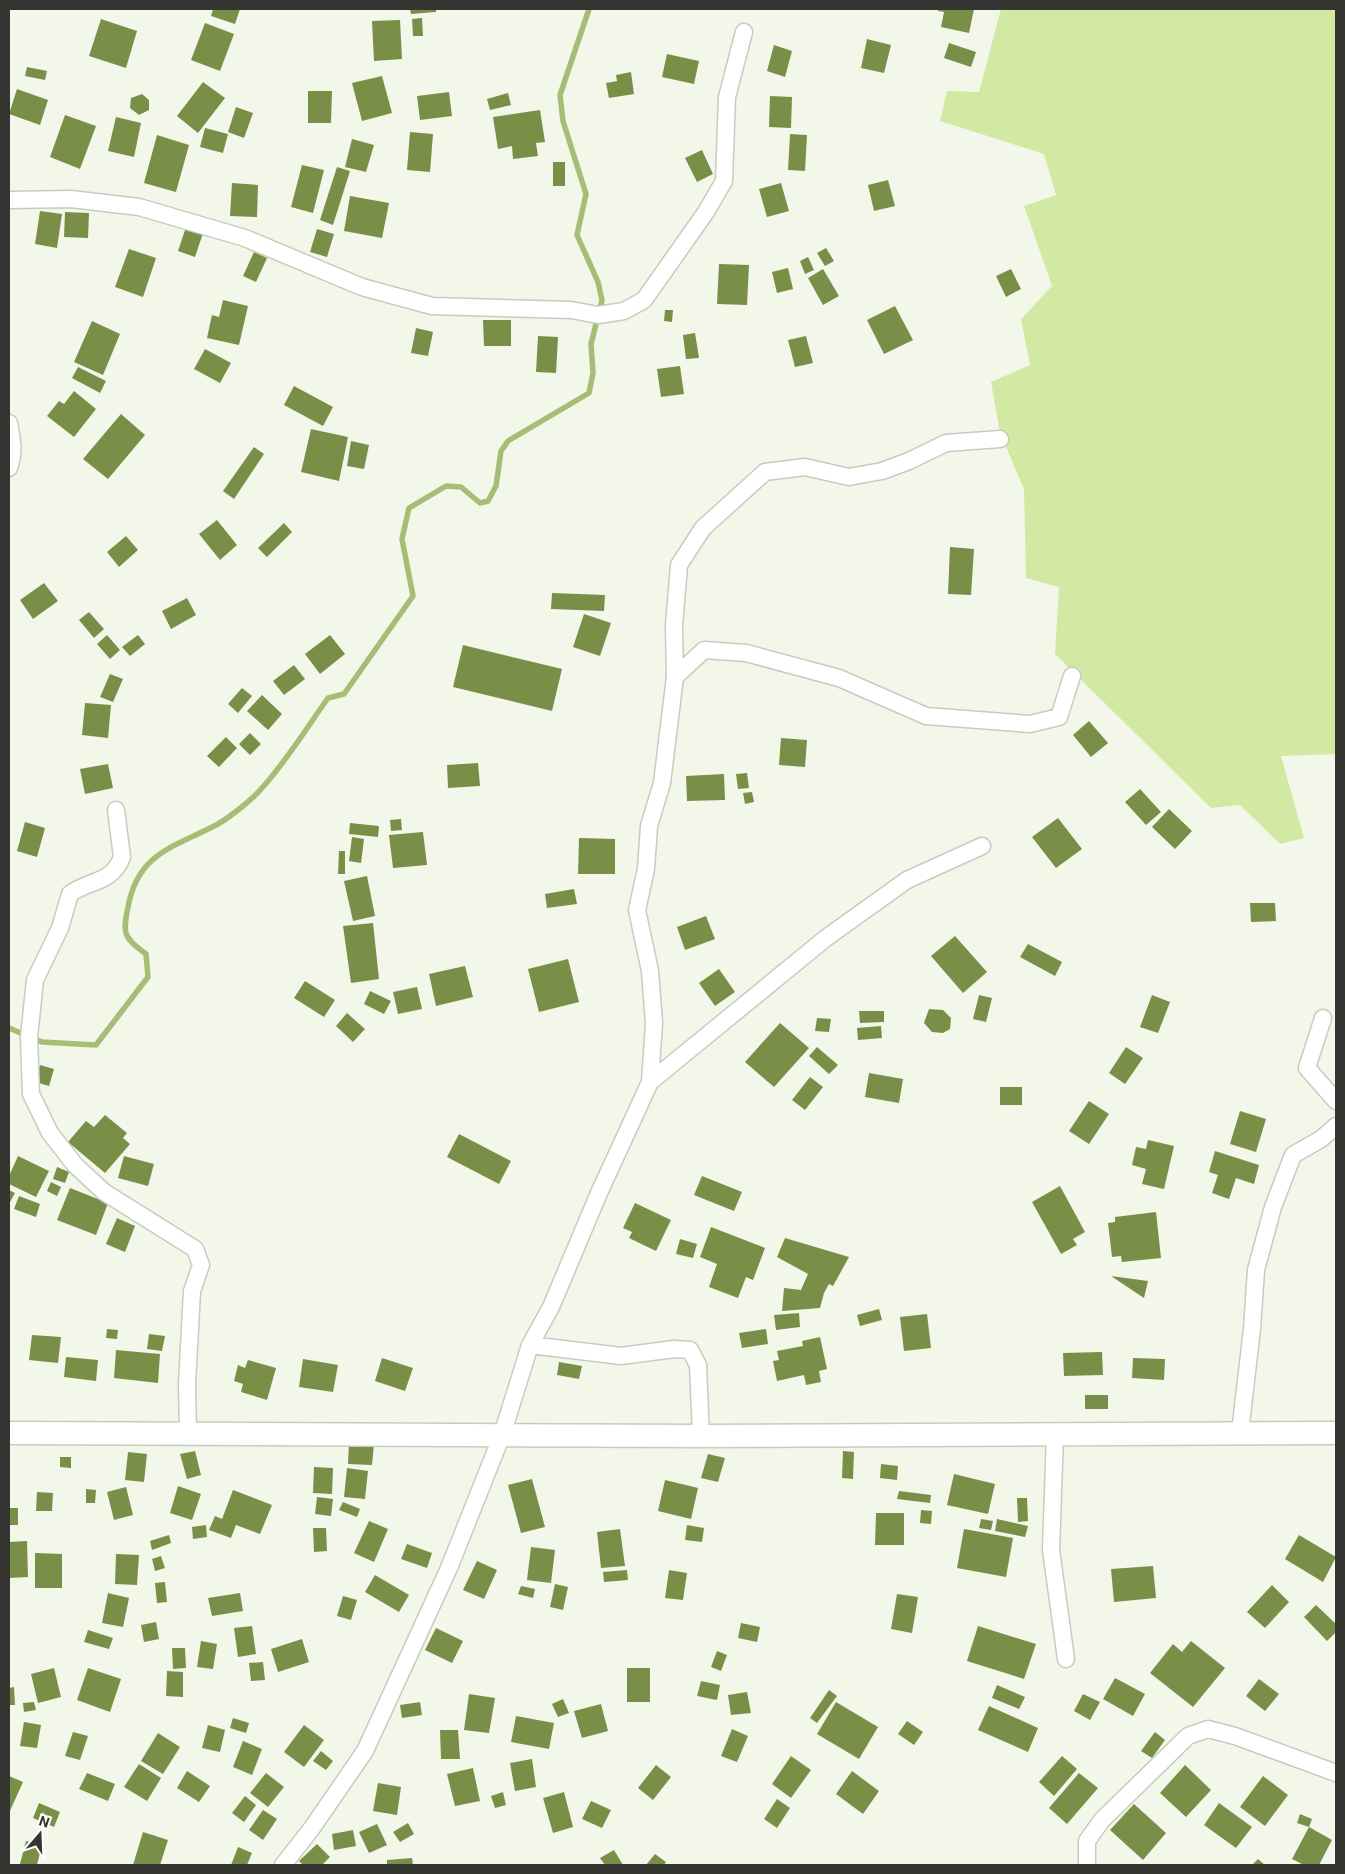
<svg xmlns="http://www.w3.org/2000/svg" width="1345" height="1874" font-family="Roboto,sans-serif">
<rect width="100%" height="100%" fill="#f2f7ea"/>
<!-- green -->
<path fill="#d1e9a2" d="M1001 9H1336V754L1281 756 1304 838 1280 844 1240 805 1211 808 1055 654 1059 587 1026 578 1024 489 1000 433 991 382 1030 365 1021 319 1052 286 1024 206 1056 195 1044 154 940 121 947 91 979 92Z"/>
<g fill="none" stroke-linecap="round" stroke-linejoin="round">
<!-- stream -->
<path stroke="#a6bd75" stroke-width="5.5" d="M9 1028 42 1042 96 1045 148 977 146 954C124 937 122 935 128 907 138 852 175 847 218 824 230 817 253 799 262 788 285 763 308 726 328 698L344 694 413 596 402 539 409 508 446 486 461 487 480 503 488 501 496 486 501 451 508 441 589 393 593 373 591 344 602 300 598 282 577 235 586 194 563 121 560 95 589 9"/>
</g>
<!-- building -->
<path fill="#798f48" d="M213 9H240L235 24 211 16Z
M410 9H436V12L411 14Z
M938 9H974L969 33 941 27 944 12 938 11Z
M422 18 423 36H413L412 19Z
M101 19 137 31 126 68 89 56Z
M400 20 402 59 374 61 372 21Z
M205 23 234 34 220 71 191 60Z
M867 39 891 45 884 73 861 68Z
M949 43 976 52 971 67 944 58Z
M774 45 792 51 785 77 767 71Z
M667 54 699 61 694 84 662 77Z
M27 67 47 71 45 80 25 76Z
M631 72 634 94 609 98 606 83 617 81 616 75Z
M382 76 392 113 362 121 352 83Z
M203 82 225 98 198 133 177 116Z
M17 89 48 100 40 125 9 114Z
M308 91H332L331 123H308Z
M449 92 452 116 420 120 417 96Z
M508 93 511 105 490 110 487 99Z
M142 94 149 100V110L139 115 130 108 131 98Z
M770 96 792 97 791 128 769 127Z
M236 107 253 113 244 138 228 132Z
M540 110 545 142 536 143 538 156 513 159 512 146 498 149 493 117Z
M65 115 96 126 80 169 50 157Z
M116 117 141 123 134 157 108 151Z
M205 128 228 134 223 153 200 147Z
M410 132 433 134 430 172 407 170Z
M790 134 807 135 805 171 788 170Z
M157 135 189 145 176 192 144 183Z
M352 139 374 145 366 172 345 167Z
M702 150 713 174 697 182 685 158Z
M553 162H565V186H553Z
M302 165 324 170 313 213 291 207Z
M337 167 350 171 333 225 320 220Z
M888 180 895 206 874 211 868 185Z
M232 183 258 185 257 217 230 216Z
M781 183 789 211 767 217 759 189Z
M350 196 389 203 382 238 344 231Z
M40 211 62 214 57 248 35 244Z
M65 212 89 213 88 238 64 237Z
M187 224 204 230 195 257 178 251Z
M317 229 334 234 327 257 310 252Z
M826 248 834 261 825 266 817 253Z
M129 249 156 258 143 297 115 287Z
M254 252 267 258 256 282 243 276Z
M808 257 814 270 805 274 800 261Z
M719 264 749 265 747 305 717 304Z
M788 268 793 289 777 293 772 272Z
M823 269 839 296 823 305 808 278Z
M1011 269 1021 289 1006 297 996 276Z
M223 300 248 306 239 345 207 338 212 315 219 317Z
M895 306 913 340 884 354 867 320Z
M665 310H673L672 322 664 321Z
M483 320H511V346H484Z
M92 321 120 334 103 375 74 362Z
M416 328 433 332 428 356 411 353Z
M695 333 699 358 686 359 683 335Z
M538 336 558 337 556 373 536 372Z
M806 336 813 363 795 367 788 340Z
M205 349 231 363 220 383 194 369Z
M680 366 684 394 661 397 657 369Z
M78 367 106 381 100 393 72 378Z
M294 386 333 407 323 426 284 405Z
M74 391 96 409 74 437 47 416 59 401 64 404Z
M121 414 145 435 108 479 83 459Z
M311 429 348 437 339 481 301 472Z
M351 441 369 445 364 469 347 466Z
M254 447 264 454 234 499 223 491Z
M217 520 237 545 220 560 199 534Z
M284 523 292 532 267 557 258 548Z
M126 536 138 550 119 567 107 552Z
M950 547 974 549 971 595 948 594Z
M44 583 58 601 33 619 20 600Z
M552 593 605 595 604 611 551 609Z
M187 598 196 615 171 629 162 611Z
M89 612 104 629 94 638 79 620Z
M584 614 611 623 600 656 573 647Z
M107 635 120 650 110 659 97 644Z
M138 635 145 644 130 656 122 647Z
M330 635 345 654 320 674 305 654Z
M463 645 562 669 552 711 453 687Z
M294 665 305 679 284 695 273 681Z
M110 674 123 679 113 702 100 697Z
M242 688 252 696 238 713 228 704Z
M262 695 282 714 268 730 247 711Z
M85 703 111 705 108 738 82 735Z
M1089 721 1108 743 1091 757 1073 735Z
M250 733 261 744 250 755 239 744Z
M226 737 237 748 219 767 207 756Z
M781 738 807 740 805 767 779 765Z
M478 763 480 786 448 788 447 765Z
M108 764 113 788 85 794 80 769Z
M747 773 749 788 738 789 736 774Z
M724 774 725 800 687 801 686 776Z
M1140 789 1161 812 1146 825 1125 802Z
M752 792 754 802 745 804 743 793Z
M1169 809 1192 831 1175 849 1152 827Z
M1058 818 1082 849 1056 868 1032 837Z
M401 819 402 830 391 831 390 820Z
M25 822 45 828 37 857 17 851Z
M350 823 379 826 378 837 349 834Z
M423 832 427 865 393 868 389 835Z
M352 837 364 839 361 863 349 861Z
M579 838 615 839V874H578Z
M339 851H345V874H338Z
M367 876 375 916 353 921 344 881Z
M574 889 577 904 547 908 545 894Z
M1250 903H1275L1276 921 1251 922Z
M706 916 715 939 685 950 677 927Z
M373 923 379 979 351 983 343 926Z
M955 936 987 972 963 993 931 956Z
M1028 944 1062 962 1055 976 1020 957Z
M568 959 579 1002 539 1012 528 969Z
M465 966 473 997 436 1006 429 974Z
M719 969 735 992 715 1006 699 983Z
M305 981 335 1000 324 1017 294 998Z
M417 987 422 1009 398 1014 393 992Z
M370 991 391 1001 384 1014 364 1004Z
M979 995 992 998 986 1022 973 1019Z
M1152 995 1170 1002 1158 1033 1140 1027Z
M929 1009 943 1010 951 1018 950 1029 943 1033 932 1032 924 1023Z
M859 1011H884V1022L860 1023Z
M347 1013 365 1029 353 1042 336 1026Z
M817 1018 831 1019 829 1032 815 1031Z
M780 1023 809 1048 774 1087 745 1062Z
M881 1026 882 1038 858 1040 857 1028Z
M817 1047 838 1065 829 1074 809 1056Z
M1126 1047 1143 1058 1125 1084 1109 1073Z
M40 1065 54 1069 49 1086 35 1082Z
M869 1073 903 1079 899 1103 865 1097Z
M810 1077 823 1087 805 1110 792 1100Z
M1000 1087H1022V1105H1000Z
M1089 1101 1109 1114 1089 1144 1069 1131Z
M1240 1111 1266 1119 1256 1152 1230 1144Z
M105 1115 127 1133 123 1138 130 1144 105 1173 68 1142 86 1121 94 1127Z
M459 1134 511 1161 499 1184 447 1157Z
M1148 1140 1174 1146 1164 1189 1142 1184 1146 1169 1132 1165 1136 1147 1146 1149Z
M1215 1151 1259 1165 1254 1184 1236 1178 1229 1199 1212 1193 1218 1175 1209 1172Z
M18 1156 49 1171 36 1197 9 1184V1176Z
M124 1156 154 1164 148 1186 118 1178Z
M57 1167 69 1172 65 1183 53 1179Z
M702 1176 742 1192 734 1211 694 1195Z
M51 1182 61 1187 57 1196 47 1191Z
M1060 1186 1085 1232 1073 1239 1077 1245 1061 1254 1032 1202Z
M70 1188 108 1203 96 1235 57 1220Z
M9 1190 15 1193 9 1204Z
M19 1196 40 1204 36 1217 14 1209Z
M635 1203 671 1220 656 1251 629 1238 632 1232 623 1228Z
M1156 1212 1161 1258 1122 1262 1121 1256 1112 1257 1108 1223 1115 1222V1217Z
M117 1218 135 1226 125 1252 106 1244Z
M711 1227 765 1248 753 1280 746 1277 738 1298 709 1287 717 1264 700 1257Z
M785 1238 849 1257 833 1286 829 1284 824 1293 820 1308 782 1311 784 1288 801 1290 808 1274 777 1257Z
M680 1239 697 1244 693 1258 676 1254Z
M1111 1276 1148 1281 1144 1298Z
M879 1309 882 1320 860 1326 857 1315Z
M799 1313 800 1327 776 1330 774 1315Z
M927 1314 931 1348 904 1351 900 1317Z
M107 1329 118 1330 117 1339 106 1338Z
M766 1329 768 1344 742 1348 739 1333Z
M149 1334 165 1336 162 1351 147 1349Z
M32 1335 61 1337 58 1363 29 1360Z
M820 1337 827 1369 819 1371 821 1382 806 1385 804 1375 777 1381 773 1361 779 1360 777 1351 803 1346 802 1341Z
M116 1350 160 1354 158 1383 114 1378Z
M1102 1352 1103 1375 1064 1376 1063 1353Z
M66 1357 98 1360 96 1381 64 1377Z
M382 1358 413 1368 405 1391 375 1381Z
M1133 1358 1165 1359 1164 1380 1132 1378Z
M303 1359 338 1365 333 1392 299 1387Z
M248 1360 276 1368 267 1400 241 1392 243 1384 234 1381 238 1365 245 1368Z
M559 1362 582 1366 579 1379 557 1375Z
M1085 1395H1108V1409H1085Z
M349 1443 374 1444 372 1465 348 1464Z
M195 1451 201 1475 187 1479 180 1454Z
M843 1451 854 1452 853 1479 842 1478Z
M128 1452 147 1454 144 1482 125 1480Z
M708 1454 725 1458 718 1482 701 1478Z
M60 1457H71V1468L60 1467Z
M881 1464 898 1466 897 1480 880 1478Z
M314 1467 333 1468 332 1494 313 1493Z
M347 1468 368 1471 365 1499 344 1497Z
M954 1474 995 1484 988 1514 947 1505Z
M532 1479 545 1527 521 1533 508 1485Z
M665 1480 698 1488 691 1519 658 1511Z
M178 1486 201 1494 192 1520 170 1513Z
M126 1487 133 1515 114 1520 107 1492Z
M86 1489 96 1490 95 1503H86Z
M233 1490 272 1505 260 1534 236 1525 231 1538 209 1530 215 1516 222 1519Z
M899 1491 931 1495 930 1503 897 1499Z
M37 1492 53 1493 52 1511H36Z
M317 1497 333 1499 331 1516 315 1514Z
M1017 1498H1027L1028 1521 1018 1522Z
M343 1502 360 1509 357 1517 339 1510Z
M9 1508H18V1525H9Z
M921 1510 932 1511 931 1524 920 1523Z
M876 1513H904V1545H875Z
M981 1519 993 1521 991 1530 979 1528Z
M997 1519 1028 1526 1025 1537 995 1531Z
M369 1521 388 1529 374 1562 354 1553Z
M206 1525 207 1537 193 1539 192 1527Z
M687 1525 704 1528 702 1542 685 1540Z
M313 1528H326L327 1551 314 1552Z
M620 1529 625 1566 601 1568 597 1532Z
M964 1529 1013 1538 1006 1577 957 1568Z
M169 1535 171 1543 152 1550 150 1541Z
M1299 1535 1336 1557 1323 1582 1285 1559Z
M27 1541 28 1577 9 1578V1542Z
M407 1544 432 1553 427 1568 401 1559Z
M531 1547 555 1550 551 1583 527 1580Z
M35 1553 62 1554V1588H35Z
M116 1554 139 1555 137 1585 115 1584Z
M161 1556 165 1568 155 1571 152 1559Z
M477 1561 497 1570 484 1599 463 1590Z
M1153 1566 1156 1598 1114 1602 1111 1569Z
M627 1570 628 1580 604 1582 603 1572Z
M669 1570 687 1573 683 1600 665 1598Z
M375 1575 409 1595 399 1612 365 1592Z
M165 1582 167 1602 157 1603 155 1583Z
M555 1584 568 1587 563 1610 550 1607Z
M1272 1585 1289 1602 1265 1628 1247 1612Z
M521 1586 535 1589 533 1598 518 1594Z
M108 1593 129 1598 123 1627 102 1623Z
M240 1593 243 1611 212 1616 208 1598Z
M897 1594 918 1597 912 1633 891 1629Z
M343 1596 357 1600 351 1620 337 1616Z
M1316 1605 1336 1624V1632L1327 1641 1304 1617Z
M156 1622 159 1639 144 1642 141 1625Z
M741 1623 760 1627 757 1642 738 1638Z
M252 1626 256 1654 238 1657 234 1628Z
M978 1626 1036 1644 1024 1679 967 1661Z
M436 1628 463 1641 452 1663 425 1650Z
M88 1630 113 1638 109 1649 84 1642Z
M302 1639 309 1662 278 1672 271 1649Z
M201 1641 217 1644 213 1669 197 1667Z
M1191 1641 1225 1668 1193 1707 1150 1673 1173 1644 1182 1652Z
M172 1648H185L186 1668 173 1669Z
M717 1651 727 1655 721 1671 711 1667Z
M263 1662 265 1680 251 1681 249 1663Z
M54 1668 61 1697 38 1703 31 1674Z
M88 1668 121 1679 110 1712 77 1700Z
M627 1668H650V1702H627Z
M167 1671 183 1672V1697L166 1696Z
M1115 1678 1145 1694 1133 1716 1103 1699Z
M1259 1679 1279 1694 1265 1711 1246 1696Z
M701 1681 720 1685 717 1700 697 1696Z
M997 1685 1025 1697 1019 1709 992 1698Z
M14 1687 15 1705H9V1688Z
M829 1690 837 1696 817 1723 810 1718Z
M747 1692 751 1713 731 1715 728 1695Z
M469 1694 495 1698 489 1733 464 1730Z
M1083 1694 1100 1702 1090 1720 1074 1711Z
M563 1699 569 1713 558 1717 552 1704Z
M34 1702 36 1710 24 1712 23 1703Z
M420 1702 422 1715 402 1718 400 1705Z
M836 1702 878 1727 859 1759 817 1734Z
M601 1704 608 1731 582 1738 574 1711Z
M989 1706 1038 1728 1028 1752 978 1730Z
M516 1716 554 1723 549 1749 511 1742Z
M233 1718 249 1723 246 1733 230 1728Z
M907 1721 923 1732 914 1745 898 1734Z
M24 1722 41 1725 37 1748 20 1746Z
M208 1725 225 1730 220 1752 202 1748Z
M304 1725 324 1740 304 1767 284 1752Z
M732 1729 748 1736 737 1762 721 1756Z
M440 1730H458L460 1759H441Z
M73 1732 88 1736 80 1760 65 1756Z
M1155 1732 1165 1740 1152 1758 1141 1751Z
M158 1733 180 1747 163 1774 141 1761Z
M243 1741 262 1749 252 1775 233 1767Z
M321 1751 333 1761 326 1770 313 1761Z
M791 1756 811 1770 791 1798 772 1784Z
M1062 1756 1077 1769 1054 1796 1039 1782Z
M532 1759 536 1787 515 1791 510 1763Z
M139 1764 161 1778 147 1801 124 1787Z
M656 1765 671 1777 653 1800 638 1788Z
M1185 1765 1211 1790 1186 1817 1160 1793Z
M473 1768 480 1801 455 1806 447 1774Z
M187 1771 210 1786 199 1802 177 1788Z
M852 1771 879 1791 863 1814 836 1794Z
M87 1773 115 1784 108 1801 79 1789Z
M266 1773 284 1787 268 1807 250 1793Z
M1079 1773 1098 1788 1067 1824 1049 1808Z
M9 1776 23 1782 9 1813Z
M1263 1776 1288 1795 1265 1826 1240 1807Z
M378 1783 401 1787 397 1815 373 1811Z
M503 1792 506 1805 495 1808 491 1796Z
M564 1792 573 1827 553 1833 543 1798Z
M245 1796 256 1805 244 1822 232 1813Z
M777 1799 790 1808 777 1828 764 1819Z
M591 1801 611 1810 602 1828 582 1819Z
M39 1803 60 1812 54 1827 33 1818Z
M1219 1803 1252 1827 1236 1848 1204 1825Z
M1134 1804 1166 1833 1143 1860 1110 1830Z
M263 1810 277 1819 263 1840 249 1830Z
M1300 1814 1312 1819 1309 1827 1332 1840 1319 1865H1304L1292 1859 1309 1827 1297 1823Z
M408 1823 414 1834 400 1842 393 1832Z
M377 1824 387 1845 369 1853 359 1832Z
M353 1830 356 1846 334 1850 332 1834Z
M143 1832 168 1840 160 1865H133Z
M26 1841 42 1845 37 1865 20 1864Z
M317 1844 330 1857 322 1865H303L299 1861Z
M238 1847 252 1853 247 1865H231Z
M614 1850 623 1865H605L600 1858Z
M655 1854 666 1862 664 1865H646Z
M412 1858 413 1865H387V1860Z
M1258 1859 1265 1865H1252Z"/>
<g fill="none" stroke-linecap="round" stroke-linejoin="round">
<defs>
<path id="street" d="M9 200 71 199 139 207 245 238 362 287 432 306 571 310 598 315 624 311 644 300 706 212 724 181 727 97 744 32
M9 423C12 439 15 452 9 468
M675 677 704 650 746 653 839 678 926 716 1030 724 1059 717 1072 676
M116 810 122 857C112 884 88 880 70 894L60 928 35 980 29 1037 31 1094 50 1133 75 1165 104 1192 195 1249 201 1265 192 1291 187 1384 188 1433
M1323 1018 1307 1068 1336 1101
M650 1082 826 938 907 880 982 846
M530 1345 621 1356 674 1349 690 1350 698 1365 701 1436
M1240 1432 1252 1329 1256 1270 1273 1207 1293 1155 1321 1139 1336 1126
M1055 1434 1051 1550 1066 1659
M283 1865 312 1828 365 1751 449 1568 502 1435 530 1345 551 1307 599 1193 650 1082 654 1023 650 971 637 910 646 869 649 826 662 783 675 677 674 625 679 565 703 528 765 472 805 467 849 477 882 471 909 461 946 443 1000 439
M1087 1865V1841L1102 1820 1188 1736 1208 1729 1235 1736 1336 1773"/>
<path id="secondary" d="M9 1433 701 1436 1336 1433"/>
</defs>
<!-- street casing -->
<use href="#street" stroke="#c7ccbf" stroke-width="19"/>
<!-- secondary casing -->
<use href="#secondary" stroke="#c7ccbf" stroke-width="25"/>
<!-- street -->
<use href="#street" stroke="#fff" stroke-width="16"/>
<!-- secondary -->
<use href="#secondary" stroke="#fff" stroke-width="22"/>
</g>
<!-- border -->
<rect width="1345" height="1874" fill="none" stroke="#343530" stroke-width="20"/>
<!-- north arrow -->
<g transform="translate(40 1834) rotate(19)" stroke="#ffffff" stroke-width="4" paint-order="stroke">
<path d="M0-4L9 19L0 12L-9 19Z" fill="#343530"/>
<text y="-8" font-size="14" font-weight="bold" text-anchor="middle" fill="#343530">N</text>
</g>
</svg>
